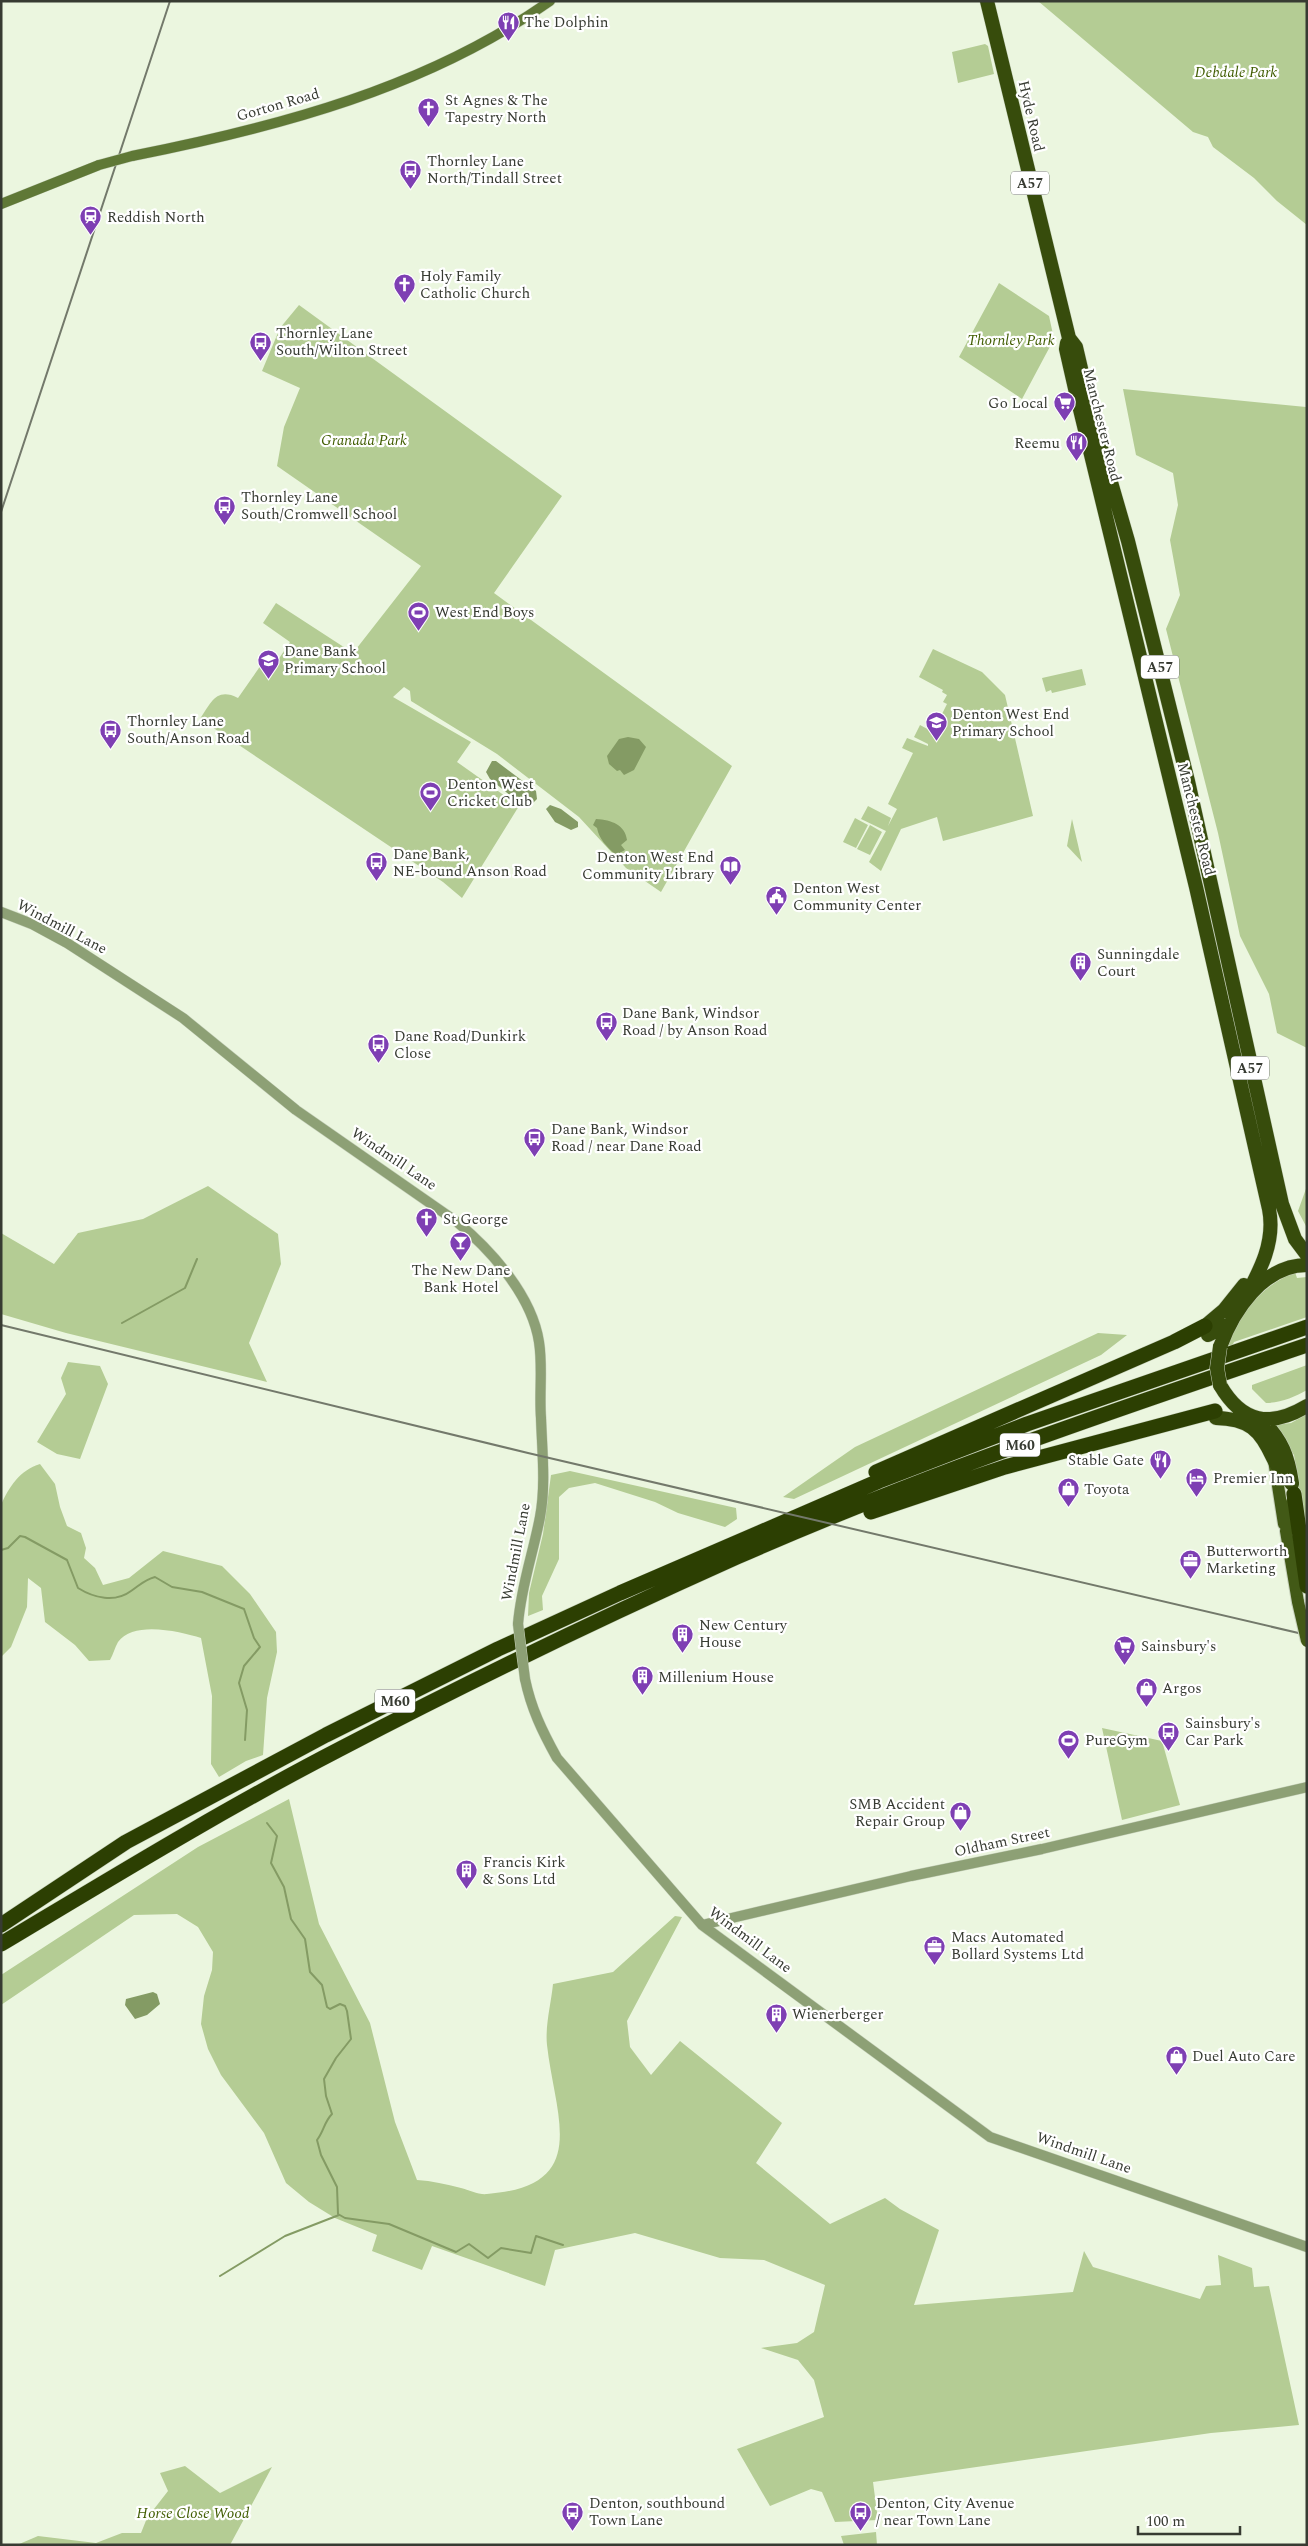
<svg xmlns="http://www.w3.org/2000/svg" width="1308" height="2546" font-family="Spectral,serif">
<rect width="100%" height="100%" fill="#ebf6df"/>
<!-- green -->
<path fill="#b4cc94" d="M1038 1H1307V225L1277 201 1254 178 1213 147 1208 137 1193 132Z
M985 44 988 46 994 74 958 83 952 52Z
M999 283 1049 316 1054 339 1022 399 959 357Z
M299 305 562 496 494 593 732 766 661 892 626 868 579 817 497 754 411 701 410 691 404 687 393 697 471 742 457 762 519 806 462 898 443 882 200 719C211 703 216 687 238 698L261 665 270 672 290 642 263 623 276 603 353 653 421 566 277 466 284 427 300 388 262 371 280 328Z
M1123 389 1306 407 1307 403V1048L1277 1033 1269 994 1240 936 1218 833 1166 629 1180 595 1170 540 1178 505 1173 473 1136 455Z
M933 649 982 672 1005 695 1033 816 943 841 937 817 901 829 881 871 869 862 886 831 861 819 868 806 891 818 888 826 897 809 888 804 913 753 902 748 907 738 928 746V744L914 737 920 725 933 732 947 704 943 702 947 695 942 692 943 690 919 677Z
M1082 669 1086 685 1052 693 1051 690 1046 692 1042 678Z
M855 818 868 825 856 848 843 842Z
M1072 819 1082 862 1067 846Z
M870 825 882 832 870 855 857 849Z
M208 1186 278 1234 281 1264 249 1343 267 1382 66 1333 1 1314V1233L54 1264 78 1233 143 1219Z
M1307 1186V1228L1298 1211Z
M1295 1272 1297 1278 1307 1277V1317L1234 1342 1232 1346 1228 1345C1240 1311 1262 1286 1295 1272Z
M1098 1333 1127 1335 1101 1355 794 1499 783 1497 855 1447Z
M68 1362 100 1366 108 1384 80 1459 57 1454 37 1442 66 1394 61 1378Z
M1307 1365V1390C1295 1397 1280 1403 1266 1403L1252 1389V1385Z
M1307 1414V1543L1294 1455 1273 1425 1291 1423Z
M40 1464 55 1484 60 1507 67 1526 81 1533 86 1548 84 1558 95 1568 103 1585 129 1578 163 1551 222 1566 250 1594 276 1632 277 1652 267 1698 263 1755 246 1761 219 1777 211 1764 212 1696 201 1638C181 1632 134 1620 118 1642 115 1647 113 1655 110 1660L89 1661 75 1645 45 1622 41 1588 28 1578 27 1607 11 1647 1 1657V1505C9 1487 20 1470 40 1464Z
M570 1471 736 1508 737 1519 725 1527 678 1513 655 1502 595 1483 569 1488 559 1497V1559L542 1596 543 1610 528 1616 529 1593 543 1534 551 1475Z
M1102 1728 1162 1741 1180 1805 1122 1820Z
M289 1799 319 1924 370 2023 395 2122 417 2180C432 2181 446 2184 461 2188 469 2190 479 2195 487 2194 592 2186 555 2117 547 2045 545 2026 551 2004 553 1984L613 1972 675 1916 682 1917 627 2021 630 2047 651 2075 680 2041 782 2123 756 2163 830 2224 885 2198 900 2209 939 2230 914 2305 1073 2292 1084 2251 1093 2267 1200 2299 1206 2286 1221 2285 1218 2255 1252 2268 1254 2287 1269 2286 1299 2425 1211 2433 873 2482 878 2520 835 2522 822 2492 811 2489 770 2506 737 2449 824 2417 814 2380 798 2360 761 2348 797 2343 814 2332 825 2285 764 2260 720 2258 635 2233 555 2250 545 2286 432 2246 422 2270 372 2251 377 2235 335 2218 309 2202 286 2183 264 2133 221 2075 208 2049 201 2024 204 1996 212 1970 213 1952 198 1927 177 1914 134 1915 1 2005V1975L198 1847Z
M185 2466 220 2493 272 2467 230 2545H17L38 2536 96 2543 122 2533H141L147 2518 168 2491 160 2473Z
M876 2532 877 2545H844L841 2536Z"/>
<!-- water -->
<path fill="#849b64" d="M628 737 639 739 646 747 634 770 624 775 620 770 617 771 609 764 607 756 619 739Z
M492 761H496L536 791 537 799 533 803 522 805 490 779 486 772Z
M550 805 561 809 578 822V827L571 830 555 822 546 809Z
M596 819C612 820 625 825 627 840L621 845 625 850 616 855C607 847 599 839 597 828L593 825Z
M153 1992 157 1994 160 2004 147 2015 135 2019 125 2005 126 1999Z"/>
<g fill="none" stroke-linecap="round" stroke-linejoin="round">
<!-- stream -->
<path stroke="#849b64" stroke-width="2" d="M122 1323 185 1288 197 1259
M1 1550 8 1548 20 1536 25 1537 67 1560 78 1588C94 1598 115 1603 131 1591 140 1585 144 1580 155 1577L172 1587 202 1592 244 1609 254 1638 260 1647 244 1666 239 1683 247 1710 245 1740
M267 1823 277 1836 271 1863 284 1887 291 1919 305 1939 310 1972 322 1985 327 2007 330 2009 340 2004 345 2006 347 2011 351 2039 336 2058 324 2079 326 2096 332 2114C324 2122 324 2131 317 2140L321 2155 337 2187 338 2214 345 2218 389 2224 456 2252 469 2244 488 2258 501 2248 531 2253 536 2236 563 2245
M220 2276 285 2236 339 2215"/>
<defs>
<path id="tertiary" d="M1 912 32 924 67 943 183 1018 296 1110 457 1222C492 1251 532 1296 539 1342 543 1367 539 1393 541 1418 542 1450 546 1485 540 1517 533 1554 521 1586 518 1624
M525 1679C531 1708 542 1731 557 1758L702 1925 990 2137 1307 2247
M702 1925 911 1876 1042 1849 1307 1787"/>
<path id="secondary" d="M132 156C278 127 427 88 550 1
M1 204 99 165"/>
<path id="primary" d="M1274 1460 1284 1524
M1293 1499 1286 1531 1298 1602"/>
<path id="trunk" d="M987 1 1069 338 1076 347 1093 420 1128 541 1188 781 1282 1204 1295 1239 1307 1255
M1067 343 1066 349 1076 393 1196 887 1269 1209C1276 1244 1258 1274 1242 1304
M1205 1326 1224 1310 1244 1285
M1208 1335 1228 1325
M1220 1347C1233 1311 1263 1265 1307 1265
M1220 1385C1242 1423 1270 1428 1307 1406
M1216 1418C1249 1419 1260 1429 1273 1458 1277 1467 1286 1476 1292 1484
M1262 1420C1282 1440 1288 1456 1292 1483"/>
<path id="motorway" d="M876 1472 1174 1342 1205 1326
M1294 1494 1307 1586
M871 1512 1005 1467 1215 1411
M1 1925 126 1842 326 1735 498 1649 620 1593 879 1481 1027 1424 1307 1327
M1 1944C113 1877 224 1809 340 1749 470 1681 603 1617 737 1557 923 1475 1115 1410 1307 1345"/>
</defs>
<!-- tertiary casing -->
<use href="#tertiary" stroke="#c7d1bc" stroke-width="11"/>
<!-- secondary casing -->
<use href="#secondary" stroke="#c7d1bc" stroke-width="11"/>
<!-- primary casing -->
<use href="#primary" stroke="#c7d1bc" stroke-width="14"/>
<!-- trunk casing -->
<use href="#trunk" stroke="#c7d1bc" stroke-width="15"/>
<!-- motorway casing -->
<use href="#motorway" stroke="#c7d1bc" stroke-width="16"/>
<!-- tertiary -->
<use href="#tertiary" stroke="#8da075" stroke-width="10"/>
<!-- secondary -->
<use href="#secondary" stroke="#5f7836" stroke-width="10"/>
<!-- primary -->
<use href="#primary" stroke="#425916" stroke-width="12"/>
<!-- trunk -->
<use href="#trunk" stroke="#374c0c" stroke-width="14"/>
<!-- motorway -->
<use href="#motorway" stroke="#2c3f02" stroke-width="15"/>
<!-- rail -->
<path stroke="#73796b" stroke-width="2" d="M1 512 170 1
M1 1325 528 1453 1307 1635"/>
<defs>
<path id="tertiary-bridge" d="M518 1624 525 1679"/>
<path id="secondary-bridge" d="M99 165 132 156"/>
<path id="primary-bridge" d="M1298 1602 1307 1641"/>
<path id="trunk-bridge" d="M1220 1385 1217 1368 1220 1347"/>
</defs>
<!-- tertiary-bridge casing -->
<use href="#tertiary-bridge" stroke="#c7d1bc" stroke-width="11" stroke-linecap="butt"/>
<!-- secondary-bridge casing -->
<use href="#secondary-bridge" stroke="#c7d1bc" stroke-width="11" stroke-linecap="butt"/>
<!-- primary-bridge casing -->
<use href="#primary-bridge" stroke="#c7d1bc" stroke-width="14" stroke-linecap="butt"/>
<!-- trunk-bridge casing -->
<use href="#trunk-bridge" stroke="#c7d1bc" stroke-width="15" stroke-linecap="butt"/>
<!-- tertiary-bridge -->
<use href="#tertiary-bridge" stroke="#8da075" stroke-width="10"/>
<!-- secondary-bridge -->
<use href="#secondary-bridge" stroke="#5f7836" stroke-width="10"/>
<!-- primary-bridge -->
<use href="#primary-bridge" stroke="#425916" stroke-width="12"/>
<!-- trunk-bridge -->
<use href="#trunk-bridge" stroke="#374c0c" stroke-width="14"/>
</g>
<!-- icons -->
<defs>
<symbol id="restaurant-pin" viewBox="-11 -11 22 30"><path d="M0 17L-7.5 6A9.5 9.5 0 1 1 7.5 6Z" fill="#7e3fb3" stroke="#fff"/><path d="M-5-6h1v4h1v-4h1v4h1v-4h1v5L-1.5 .5V6h-2V.5L-5-1ZM5-6V6H3V1.5H1.5Q1.5-4 5-6Z" fill="#fff"/></symbol>
<symbol id="church-pin" viewBox="-11 -11 22 30"><path d="M0 17L-7.5 6A9.5 9.5 0 1 1 7.5 6Z" fill="#7e3fb3" stroke="#fff"/><path d="M-1.2-6h2.4v3.5h3.3v2.4h-3.3V6h-2.4V-.1h-3.3v-2.4h3.3Z" fill="#fff"/></symbol>
<symbol id="bus-pin" viewBox="-11 -11 22 30"><path d="M0 17L-7.5 6A9.5 9.5 0 1 1 7.5 6Z" fill="#7e3fb3" stroke="#fff"/><path d="M-5-6H5V4H4V6H2V4H-2V6H-4V4H-5ZM-3.5-4V0h7V-4ZM-3.5 1.2v1.5H-2V1.2ZM2 1.2v1.5H3.5V1.2Z" fill="#fff"/></symbol>
<symbol id="station-pin" viewBox="-11 -11 22 30"><path d="M0 17L-7.5 6A9.5 9.5 0 1 1 7.5 6Z" fill="#7e3fb3" stroke="#fff"/><path d="M-3-6H3Q5-6 5-4V2Q5 4 3 4L4.5 6H3L1.5 4h-3L-3 6H-4.5L-3 4Q-5 4-5 2V-4Q-5-6-3-6ZM-3.5-4v3h7v-3ZM-3.5 1v1.5H-2V1ZM2 1v1.5H3.5V1Z" fill="#fff"/></symbol>
<symbol id="supermarket-pin" viewBox="-11 -11 22 30"><path d="M0 17L-7.5 6A9.5 9.5 0 1 1 7.5 6Z" fill="#7e3fb3" stroke="#fff"/><path d="M-6-5.5h2.5l.6 2H6L4.5 2H-2.5L-4.4-4H-6ZM-1.5 3.2a1.3 1.3 0 1 0 .1 0ZM3 3.2a1.3 1.3 0 1 0 .1 0Z" fill="#fff"/></symbol>
<symbol id="stadium-pin" viewBox="-11 -11 22 30"><path d="M0 17L-7.5 6A9.5 9.5 0 1 1 7.5 6Z" fill="#7e3fb3" stroke="#fff"/><path d="M0-5a6.5 5 0 1 0 0 10a6.5 5 0 1 0 0-10ZM-3.5-1.8h7v3.6h-7Z" fill="#fff"/></symbol>
<symbol id="school-pin" viewBox="-11 -11 22 30"><path d="M0 17L-7.5 6A9.5 9.5 0 1 1 7.5 6Z" fill="#7e3fb3" stroke="#fff"/><path d="M0-5L7-2L0 1L-7-2ZM-4 1L0 2.5L4 1V4Q0 6-4 4Z" fill="#fff"/></symbol>
<symbol id="library-pin" viewBox="-11 -11 22 30"><path d="M0 17L-7.5 6A9.5 9.5 0 1 1 7.5 6Z" fill="#7e3fb3" stroke="#fff"/><path d="M-6-4Q-3-5.5-.7-3.5V5Q-3 3-6 4ZM6-4Q3-5.5 .7-3.5V5Q3 3 6 4Z" fill="#fff"/></symbol>
<symbol id="civic-pin" viewBox="-11 -11 22 30"><path d="M0 17L-7.5 6A9.5 9.5 0 1 1 7.5 6Z" fill="#7e3fb3" stroke="#fff"/><path d="M-.6-6.5H3V-4.5H.6V-3L4-1V1h2V6H-6V1h2V-1L-.6-3ZM-1.2 2.5V6h2.4V2.5Z" fill="#fff"/></symbol>
<symbol id="building-pin" viewBox="-11 -11 22 30"><path d="M0 17L-7.5 6A9.5 9.5 0 1 1 7.5 6Z" fill="#7e3fb3" stroke="#fff"/><path d="M-4-6H4V6H1V3H-1V6H-4ZM-2.5-4.3h1.7v1.8h-1.7ZM.8-4.3h1.7v1.8H.8ZM-2.5-1h1.7V.8h-1.7ZM.8-1h1.7V.8H.8Z" fill="#fff"/></symbol>
<symbol id="bar-pin" viewBox="-11 -11 22 30"><path d="M0 17L-7.5 6A9.5 9.5 0 1 1 7.5 6Z" fill="#7e3fb3" stroke="#fff"/><path d="M-6-5H6L.8 .8V4.5H3.5V6h-7V4.5H-.8V.8Z" fill="#fff"/></symbol>
<symbol id="hotel-pin" viewBox="-11 -11 22 30"><path d="M0 17L-7.5 6A9.5 9.5 0 1 1 7.5 6Z" fill="#7e3fb3" stroke="#fff"/><path d="M-6-4.5h1.5V1H6V5H4.5V3h-9V5H-6ZM-4 0a1.8 1.8 0 1 1 3.6 0ZM.5 0V-2.5h3Q6-2.5 6 0Z" fill="#fff"/></symbol>
<symbol id="shop-pin" viewBox="-11 -11 22 30"><path d="M0 17L-7.5 6A9.5 9.5 0 1 1 7.5 6Z" fill="#7e3fb3" stroke="#fff"/><path d="M-5-2.5h2.3a2.7 3.5 0 0 1 5.4 0H5L5.5 6h-11ZM-1.5-2.5h3a1.5 2.3 0 0 0-3 0Z" fill="#fff"/></symbol>
<symbol id="office-pin" viewBox="-11 -11 22 30"><path d="M0 17L-7.5 6A9.5 9.5 0 1 1 7.5 6Z" fill="#7e3fb3" stroke="#fff"/><path d="M-6-3h4V-5.5h4V-3h4V5H-6ZM-1-4.5V-3h2v-1.5ZM-6 0V1H6V0Z" fill="#fff"/></symbol>
</defs>
<g fill-rule="evenodd">
<use href="#restaurant-pin" x="496" y="10" width="25" height="34"/>
<use href="#church-pin" x="416" y="96" width="25" height="34"/>
<use href="#bus-pin" x="398" y="158" width="25" height="34"/>
<use href="#station-pin" x="78" y="204" width="25" height="34"/>
<use href="#church-pin" x="392" y="272" width="25" height="34"/>
<use href="#bus-pin" x="248" y="330" width="25" height="34"/>
<use href="#supermarket-pin" x="1052" y="390" width="25" height="34"/>
<use href="#restaurant-pin" x="1064" y="430" width="25" height="34"/>
<use href="#bus-pin" x="212" y="494" width="25" height="34"/>
<use href="#stadium-pin" x="406" y="600" width="25" height="34"/>
<use href="#school-pin" x="256" y="648" width="25" height="34"/>
<use href="#school-pin" x="924" y="710" width="25" height="34"/>
<use href="#bus-pin" x="98" y="718" width="25" height="34"/>
<use href="#stadium-pin" x="418" y="780" width="25" height="34"/>
<use href="#bus-pin" x="364" y="850" width="25" height="34"/>
<use href="#library-pin" x="718" y="854" width="25" height="34"/>
<use href="#civic-pin" x="764" y="884" width="25" height="34"/>
<use href="#building-pin" x="1068" y="950" width="25" height="34"/>
<use href="#bus-pin" x="594" y="1010" width="25" height="34"/>
<use href="#bus-pin" x="366" y="1032" width="25" height="34"/>
<use href="#bus-pin" x="522" y="1126" width="25" height="34"/>
<use href="#church-pin" x="414" y="1206" width="25" height="34"/>
<use href="#bar-pin" x="448" y="1230" width="25" height="34"/>
<use href="#restaurant-pin" x="1148" y="1448" width="25" height="34"/>
<use href="#hotel-pin" x="1184" y="1466" width="25" height="34"/>
<use href="#shop-pin" x="1056" y="1476" width="25" height="34"/>
<use href="#office-pin" x="1178" y="1548" width="25" height="34"/>
<use href="#building-pin" x="670" y="1622" width="25" height="34"/>
<use href="#supermarket-pin" x="1112" y="1634" width="25" height="34"/>
<use href="#building-pin" x="630" y="1664" width="25" height="34"/>
<use href="#shop-pin" x="1134" y="1676" width="25" height="34"/>
<use href="#bus-pin" x="1156" y="1720" width="25" height="34"/>
<use href="#stadium-pin" x="1056" y="1728" width="25" height="34"/>
<use href="#shop-pin" x="948" y="1800" width="25" height="34"/>
<use href="#building-pin" x="454" y="1858" width="25" height="34"/>
<use href="#office-pin" x="922" y="1934" width="25" height="34"/>
<use href="#building-pin" x="764" y="2002" width="25" height="34"/>
<use href="#shop-pin" x="1164" y="2044" width="25" height="34"/>
<use href="#bus-pin" x="560" y="2500" width="25" height="34"/>
<use href="#bus-pin" x="848" y="2500" width="25" height="34"/>
</g>
<g text-anchor="middle" dominant-baseline="central" stroke-width="4.5" stroke-linejoin="round" paint-order="stroke">
<!-- shield labels -->
<g fill="#fff" stroke="#737670" stroke-width="1">
<rect x="1011" y="171.5" width="38" height="23" rx="4"/>
<rect x="1141" y="655.5" width="38" height="23" rx="4"/>
<rect x="1231" y="1056.5" width="38" height="23" rx="4"/>
<rect x="1000" y="1433.5" width="40" height="23" rx="4"/>
<rect x="375" y="1689.5" width="40" height="23" rx="4"/>
</g>
<g font-size="14" font-weight="bold" fill="#373b32">
<text x="1030" y="183">A57</text>
<text x="1160" y="667">A57</text>
<text x="1250" y="1068">A57</text>
<text x="1020" y="1445">M60</text>
<text x="395" y="1701">M60</text>
</g>
<!-- poi labels -->
<g font-size="15" fill="#373b32" stroke="#fff" text-anchor="start">
<text x="524" y="22">The Dolphin</text>
<text x="445" y="100">St Agnes &amp; The<tspan x="445" dy="17">Tapestry North</tspan></text>
<text x="427" y="161">Thornley Lane<tspan x="427" dy="17">North/Tindall Street</tspan></text>
<text x="107" y="217">Reddish North</text>
<text x="420" y="276">Holy Family<tspan x="420" dy="17">Catholic Church</tspan></text>
<text x="276" y="333">Thornley Lane<tspan x="276" dy="17">South/Wilton Street</tspan></text>
<text x="1048" y="403" text-anchor="end">Go Local</text>
<text x="1060" y="443" text-anchor="end">Reemu</text>
<text x="241" y="497">Thornley Lane<tspan x="241" dy="17">South/Cromwell School</tspan></text>
<text x="435" y="612">West End Boys</text>
<text x="284" y="651">Dane Bank<tspan x="284" dy="17">Primary School</tspan></text>
<text x="952" y="714">Denton West End<tspan x="952" dy="17">Primary School</tspan></text>
<text x="127" y="721">Thornley Lane<tspan x="127" dy="17">South/Anson Road</tspan></text>
<text x="447" y="784">Denton West<tspan x="447" dy="17">Cricket Club</tspan></text>
<text x="393" y="854">Dane Bank,<tspan x="393" dy="17">NE-bound Anson Road</tspan></text>
<text x="714" y="857" text-anchor="end">Denton West End<tspan x="714" dy="17">Community Library</tspan></text>
<text x="793" y="888">Denton West<tspan x="793" dy="17">Community Center</tspan></text>
<text x="1097" y="954">Sunningdale<tspan x="1097" dy="17">Court</tspan></text>
<text x="622" y="1013">Dane Bank, Windsor<tspan x="622" dy="17">Road / by Anson Road</tspan></text>
<text x="394" y="1036">Dane Road/Dunkirk<tspan x="394" dy="17">Close</tspan></text>
<text x="551" y="1129">Dane Bank, Windsor<tspan x="551" dy="17">Road / near Dane Road</tspan></text>
<text x="443" y="1219">St George</text>
<text x="461" y="1270" text-anchor="middle">The New Dane<tspan x="461" dy="17">Bank Hotel</tspan></text>
<text x="1144" y="1460" text-anchor="end">Stable Gate</text>
<text x="1213" y="1478">Premier Inn</text>
<text x="1084" y="1489">Toyota</text>
<text x="1206" y="1551">Butterworth<tspan x="1206" dy="17">Marketing</tspan></text>
<text x="699" y="1625">New Century<tspan x="699" dy="17">House</tspan></text>
<text x="1141" y="1646">Sainsbury's</text>
<text x="658" y="1677">Millenium House</text>
<text x="1162" y="1688">Argos</text>
<text x="1185" y="1723">Sainsbury's<tspan x="1185" dy="17">Car Park</tspan></text>
<text x="1085" y="1740">PureGym</text>
<text x="945" y="1804" text-anchor="end">SMB Accident<tspan x="945" dy="17">Repair Group</tspan></text>
<text x="483" y="1862">Francis Kirk<tspan x="483" dy="17">&amp; Sons Ltd</tspan></text>
<text x="951" y="1937">Macs Automated<tspan x="951" dy="17">Bollard Systems Ltd</tspan></text>
<text x="792" y="2014">Wienerberger</text>
<text x="1192" y="2056">Duel Auto Care</text>
<text x="589" y="2503">Denton, southbound<tspan x="589" dy="17">Town Lane</tspan></text>
<text x="876" y="2503">Denton, City Avenue<tspan x="876" dy="17">/ near Town Lane</tspan></text>
</g>
<!-- park labels -->
<g font-size="15" font-style="italic" fill="#425e03" stroke="#fff">
<text x="1236" y="72">Debdale Park</text>
<text x="1011" y="340">Thornley Park</text>
<text x="364" y="440">Granada Park</text>
<text x="193" y="2513">Horse Close Wood</text>
</g>
<!-- street labels -->
<g font-size="15" fill="#373b32" stroke="#fff">
<text transform="translate(278 105) rotate(-16)">Gorton Road</text>
<text transform="translate(1031 116) rotate(77)">Hyde Road</text>
<text transform="translate(1102 425) rotate(76)">Manchester Road</text>
<text transform="translate(1196 819) rotate(76)">Manchester Road</text>
<text transform="translate(62 927) rotate(28)">Windmill Lane</text>
<text transform="translate(394 1159) rotate(34)">Windmill Lane</text>
<text transform="translate(516 1552) rotate(-79)">Windmill Lane</text>
<text transform="translate(1002 1842) rotate(-12)">Oldham Street</text>
<text transform="translate(750 1940) rotate(37)">Windmill Lane</text>
<text transform="translate(1084 2153) rotate(19)">Windmill Lane</text>
</g>
</g>
<!-- border -->
<rect width="1308" height="2546" fill="none" stroke="#373b32" stroke-width="5"/>
<!-- scale -->
<path d="M1138 2526v8h102v-8" fill="none" stroke="#373b32" stroke-width="2.5"/>
<text x="1146" y="2526" font-size="15" fill="#373b32" stroke="#ffffff" stroke-width="4" paint-order="stroke">100 m</text>
</svg>
